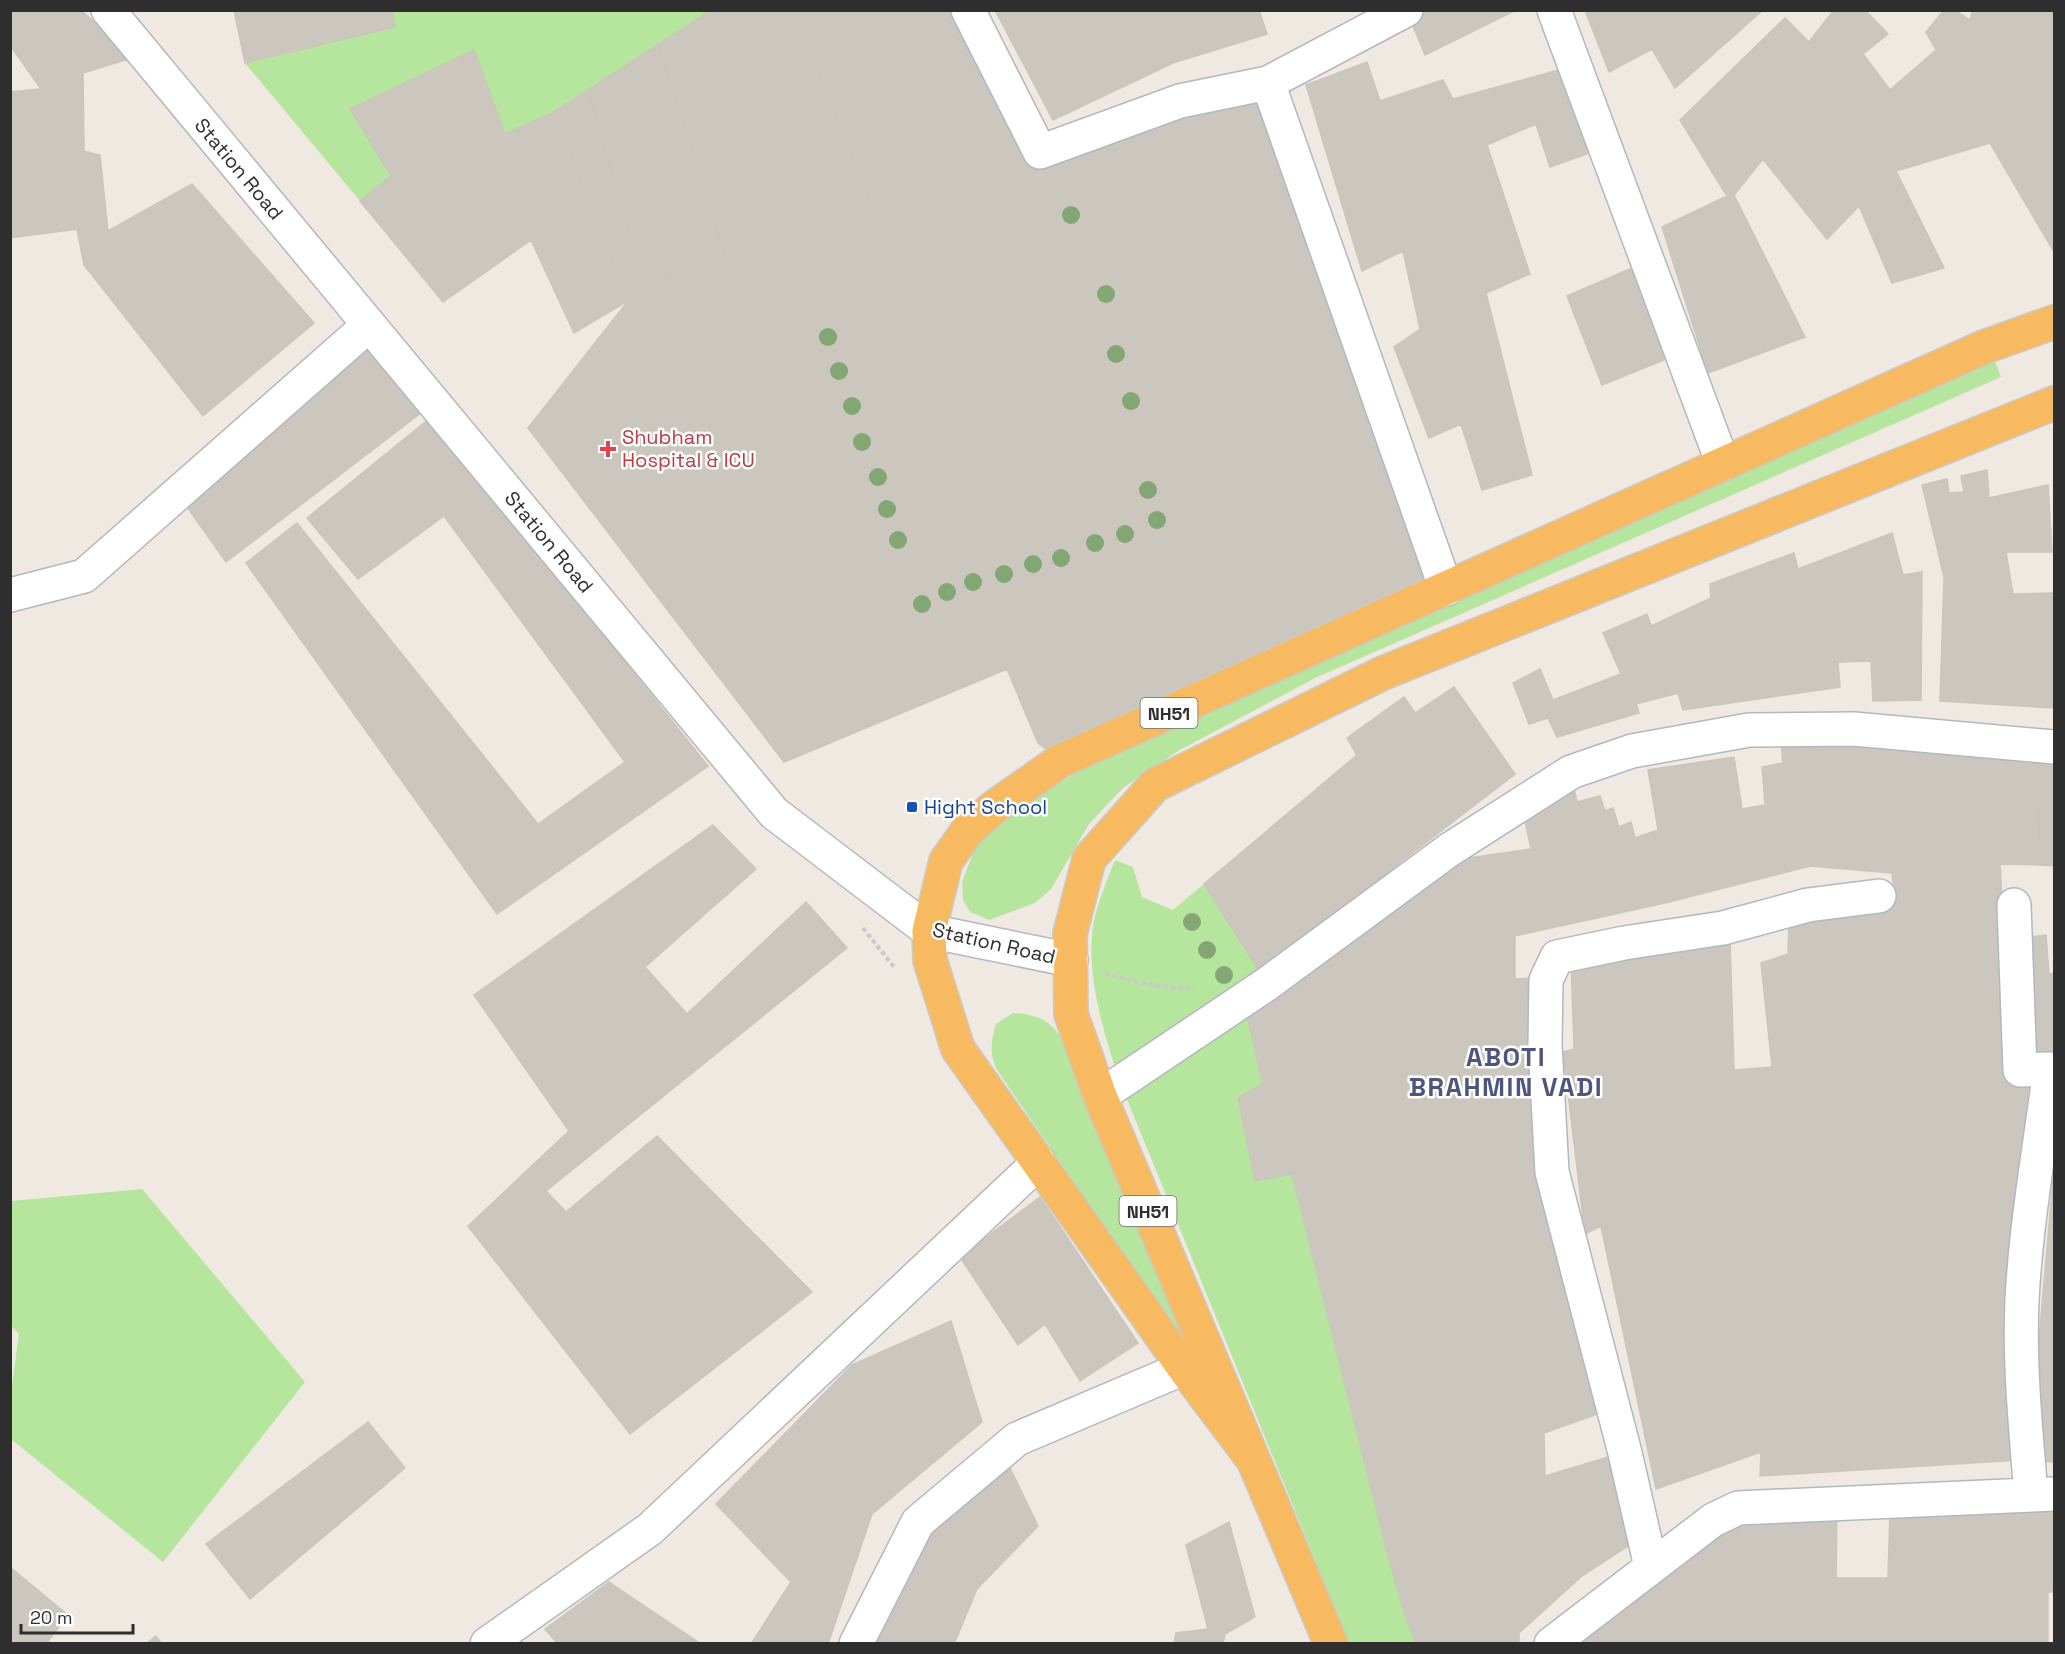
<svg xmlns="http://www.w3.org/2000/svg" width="2065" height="1654" font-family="'Space Grotesk',sans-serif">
<rect width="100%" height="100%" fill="#efe9e1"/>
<!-- green -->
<path fill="#b6e59e" d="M392 11H711L554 112 505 134 474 50 350 109 391 176 360 201 245 63 395 27Z
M1994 359 2001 377 1315 678 1178 751 1123 788 1089 824 1051 889 1035 903 989 920 970 912 963 900 962 882 978 840 1021 805 1124 745Z
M1115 860 1133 867 1142 897 1173 910 1204 884 1267 984 1244 1000 1263 1084 1239 1098 1255 1181 1292 1174 1386 1548 1405 1615 1416 1643H1349L1120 1082C1104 1034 1083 968 1095 916 1100 897 1108 878 1115 860Z
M1013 1013C1036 1014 1048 1019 1062 1038L1202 1369 997 1070C989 1053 991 1042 996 1024Z
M142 1189 305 1382 163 1562 11 1439V1393L19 1334 11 1325V1201Z"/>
<!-- building -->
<path fill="#cbc7bf" stroke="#cbc5ba" stroke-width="1.5" d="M10 10H81L132 58 83 73 84 151 100 155 108 231 192 184 314 323 203 416 84 265 77 229 10 238V92L41 89 10 45Z
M234 10H392L395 27 245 63Z
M711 10H968L1040 152 1268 83 1446 589 1060 761 1038 743 1007 669 784 762 528 428 628 301 554 112Z
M794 10H953L1026 155 878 220Z
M995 10H1259L1267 34 1173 63 1053 120Z
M1419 10H1516L1425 55 1409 16Z
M1585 10H1763L1675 88 1652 49 1609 72Z
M1834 10H1865L1888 34 1863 54 1890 90 1936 50 1926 32 1944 10H1955L1970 20 1973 10H2054V252L1990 143 1896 171 1944 268 1892 283 1859 206 1827 239 1763 159 1734 195 1805 337 1708 373 1662 227 1727 196 1680 120 1785 18 1809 42Z
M658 45 727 260 645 286 588 90Z
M474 50 505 134 554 112 628 301 574 333 531 240 443 302 360 201 391 176 350 109Z
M1367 62 1380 101 1443 80 1453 99 1566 68 1595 151 1550 167 1536 124 1487 145 1530 274 1486 293 1532 475 1482 490 1461 424 1429 438 1394 347 1420 329 1403 251 1362 271 1306 85Z
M1632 268 1666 359 1602 385 1567 296Z
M365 345 421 413 226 562 182 500Z
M430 418 708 766 497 914 246 563 297 523 538 824 625 762 444 516 358 579 307 518Z
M1987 470 1989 498 2048 485 2052 552H2006L2013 594 2054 593V708L1940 701 1944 577 1922 485 1947 479 1949 493 1964 492 1961 476Z
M1892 533 1903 575 1922 572 1921 700 1873 701 1871 661 1838 662 1840 687 1683 710 1678 693 1636 704 1639 713 1557 737 1548 718 1529 724 1513 683 1540 669 1553 700 1621 674 1603 633 1647 614 1651 626 1711 598 1710 584 1794 553 1798 569Z
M1454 687 1515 774 1259 971 1204 884 1357 755 1347 738 1404 697 1415 713Z
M1781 742 2037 753 2040 865 2000 864 2012 1077 2040 1080 2020 1460 1760 1476 1761 1452 1656 1489 1601 1226 1585 1234 1563 1052 1574 1049 1571 961 1730 939 1734 1070 1772 1067 1761 963 1788 954 1789 917 1895 904 1892 873 1810 866 1665 903 1515 936V979L1535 978 1600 1413 1544 1433 1545 1476 1612 1456 1628 1546 1582 1576 1519 1633V1644H1416L1405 1615 1386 1548 1292 1174 1255 1181 1238 1098 1263 1084 1246 1011 1455 860 1531 849 1524 816 1573 784 1577 802 1600 796 1605 811 1613 808 1619 827 1631 822 1635 838 1658 830 1648 770 1734 757 1742 809 1765 805 1762 767 1783 763Z
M2037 753 2054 754V866L2040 865Z
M713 825 756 869 645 967 687 1014 806 902 847 948 546 1191 566 1212 657 1136 812 1292 630 1434 468 1226 569 1131 474 995Z
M2046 935 2049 974 2054 973V1057H2030L2023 938Z
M2054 1168V1462L2043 1461 2037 1363Z
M1040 1197 1138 1343 1080 1381 1045 1324 1018 1345 960 1257Z
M951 1321 982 1422 872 1514 828 1644H751L791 1582 716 1504 852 1365Z
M368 1422 405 1468 250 1599 206 1544Z
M1010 1468 1038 1526 977 1589 954 1644H877L880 1633 932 1530Z
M2054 1503V1592H2048V1644H1563L1724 1526 1837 1514 1836 1578H1888L1890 1510Z
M1229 1522 1255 1617 1225 1634 1223 1644H1174L1176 1633 1208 1629 1186 1545Z
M10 1567 68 1615 46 1644H10Z
M609 1582 701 1644H558L545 1629Z
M156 1636 162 1644H146Z"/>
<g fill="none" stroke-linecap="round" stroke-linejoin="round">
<defs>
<path id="minor" d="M968 10 1040 152 1180 101 1268 83 1406 10
M1554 10 1723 464
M1268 83 1446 589
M10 595 84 576 369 325
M2014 905 2020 1070 2050 1069C2040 1146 2026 1223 2022 1300 2019 1365 2026 1431 2031 1495
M1100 1096 1267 984 1449 850 1571 772 1632 751 1749 730 1854 729 2054 747
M1651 1567 1625 1453 1552 1172 1545 1044 1546 980 1557 957 1624 943 1723 928 1808 905 1879 896
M487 1644 650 1529 1039 1162
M856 1644 918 1522 1017 1439 1184 1368
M1551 1644 1713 1520 1738 1508 2054 1494"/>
<path id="tertiary" d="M108 10 774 813 929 931 1071 960"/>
<path id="trunk" d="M1251 1457 1184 1368 958 1049 930 960 929 931 946 861 968 830 993 808 1060 761 1984 347 2054 322
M1331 1644 1100 1096 1071 1014 1070 934 1089 859 1155 785 1383 673 2054 403"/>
</defs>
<!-- minor casing -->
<use href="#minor" stroke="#b4b7c1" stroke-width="36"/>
<!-- tertiary casing -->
<use href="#tertiary" stroke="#b4b7c1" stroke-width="36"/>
<!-- trunk casing -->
<use href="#trunk" stroke="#c9c9c9" stroke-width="36"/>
<!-- path -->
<path stroke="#c9c9c9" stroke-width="4" stroke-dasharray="4.5 3" stroke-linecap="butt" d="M863 928 894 967
M1105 973 1144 984 1194 989"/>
<!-- minor -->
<use href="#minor" stroke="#fff" stroke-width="33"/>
<!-- tertiary -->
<use href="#tertiary" stroke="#fff" stroke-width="33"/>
<!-- trunk -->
<use href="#trunk" stroke="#f8ba60" stroke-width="33"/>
</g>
<!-- trees -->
<g fill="#84a574">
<circle cx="1071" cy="215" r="9"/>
<circle cx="1106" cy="294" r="9"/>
<circle cx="828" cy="337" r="9"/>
<circle cx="1116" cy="354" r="9"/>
<circle cx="839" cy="371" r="9"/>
<circle cx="1131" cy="401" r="9"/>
<circle cx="852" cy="406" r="9"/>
<circle cx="862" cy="442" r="9"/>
<circle cx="878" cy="477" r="9"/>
<circle cx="1148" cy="490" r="9"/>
<circle cx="887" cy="509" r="9"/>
<circle cx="1157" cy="520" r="9"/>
<circle cx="1125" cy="534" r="9"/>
<circle cx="898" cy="540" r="9"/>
<circle cx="1095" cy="543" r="9"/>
<circle cx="1061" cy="558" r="9"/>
<circle cx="1033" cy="564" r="9"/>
<circle cx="1004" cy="574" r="9"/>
<circle cx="973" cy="582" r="9"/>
<circle cx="947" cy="592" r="9"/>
<circle cx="922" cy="604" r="9"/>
<circle cx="1192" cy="922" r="9"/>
<circle cx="1207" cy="950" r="9"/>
<circle cx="1224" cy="975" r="9"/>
</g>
<!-- markers -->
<path fill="#e0444e" stroke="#fff" stroke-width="2" d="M605 440h6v6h6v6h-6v6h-6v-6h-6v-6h6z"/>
<rect fill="#1a4fb4" stroke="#fff" stroke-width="2" x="906" y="801" width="12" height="12" rx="3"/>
<g text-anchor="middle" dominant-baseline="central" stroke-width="5" stroke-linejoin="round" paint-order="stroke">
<!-- shield labels -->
<g fill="#fff" stroke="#6d6d6d" stroke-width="1.5">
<rect x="1140.5" y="698" width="57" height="30" rx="4.5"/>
<rect x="1119.5" y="1196" width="57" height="30" rx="4.5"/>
</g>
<g font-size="18" font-weight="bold" fill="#2e2e2e">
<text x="1169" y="713">NH51</text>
<text x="1148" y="1211">NH51</text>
</g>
<!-- street labels -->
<g font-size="20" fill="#2e2e2e" stroke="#fff">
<text transform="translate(239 169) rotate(50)">Station Road</text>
<text transform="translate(549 542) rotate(50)">Station Road</text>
<text transform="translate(994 943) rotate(13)">Station Road</text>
</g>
<!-- health labels -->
<g font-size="20" fill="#be3a42" stroke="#fff" text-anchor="start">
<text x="622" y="437">Shubham<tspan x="622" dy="23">Hospital &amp; ICU</tspan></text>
</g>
<!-- transit labels -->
<g font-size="20" fill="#164399" stroke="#fff" text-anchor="start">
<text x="924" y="807">Hight School</text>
</g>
<!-- district labels -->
<g font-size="26" font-weight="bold" letter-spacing="1.5" fill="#4d5680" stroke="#fff">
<text x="1506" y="1057">ABOTI<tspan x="1506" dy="30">BRAHMIN VADI</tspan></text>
</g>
</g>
<!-- border -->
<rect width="2065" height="1654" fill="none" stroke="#2e2e2e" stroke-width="24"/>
<!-- scale -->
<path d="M21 1624v9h112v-9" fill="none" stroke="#2e2e2e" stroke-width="3"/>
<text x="30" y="1624" font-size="18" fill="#2e2e2e" stroke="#ffffff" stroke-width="4.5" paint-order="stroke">20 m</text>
</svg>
